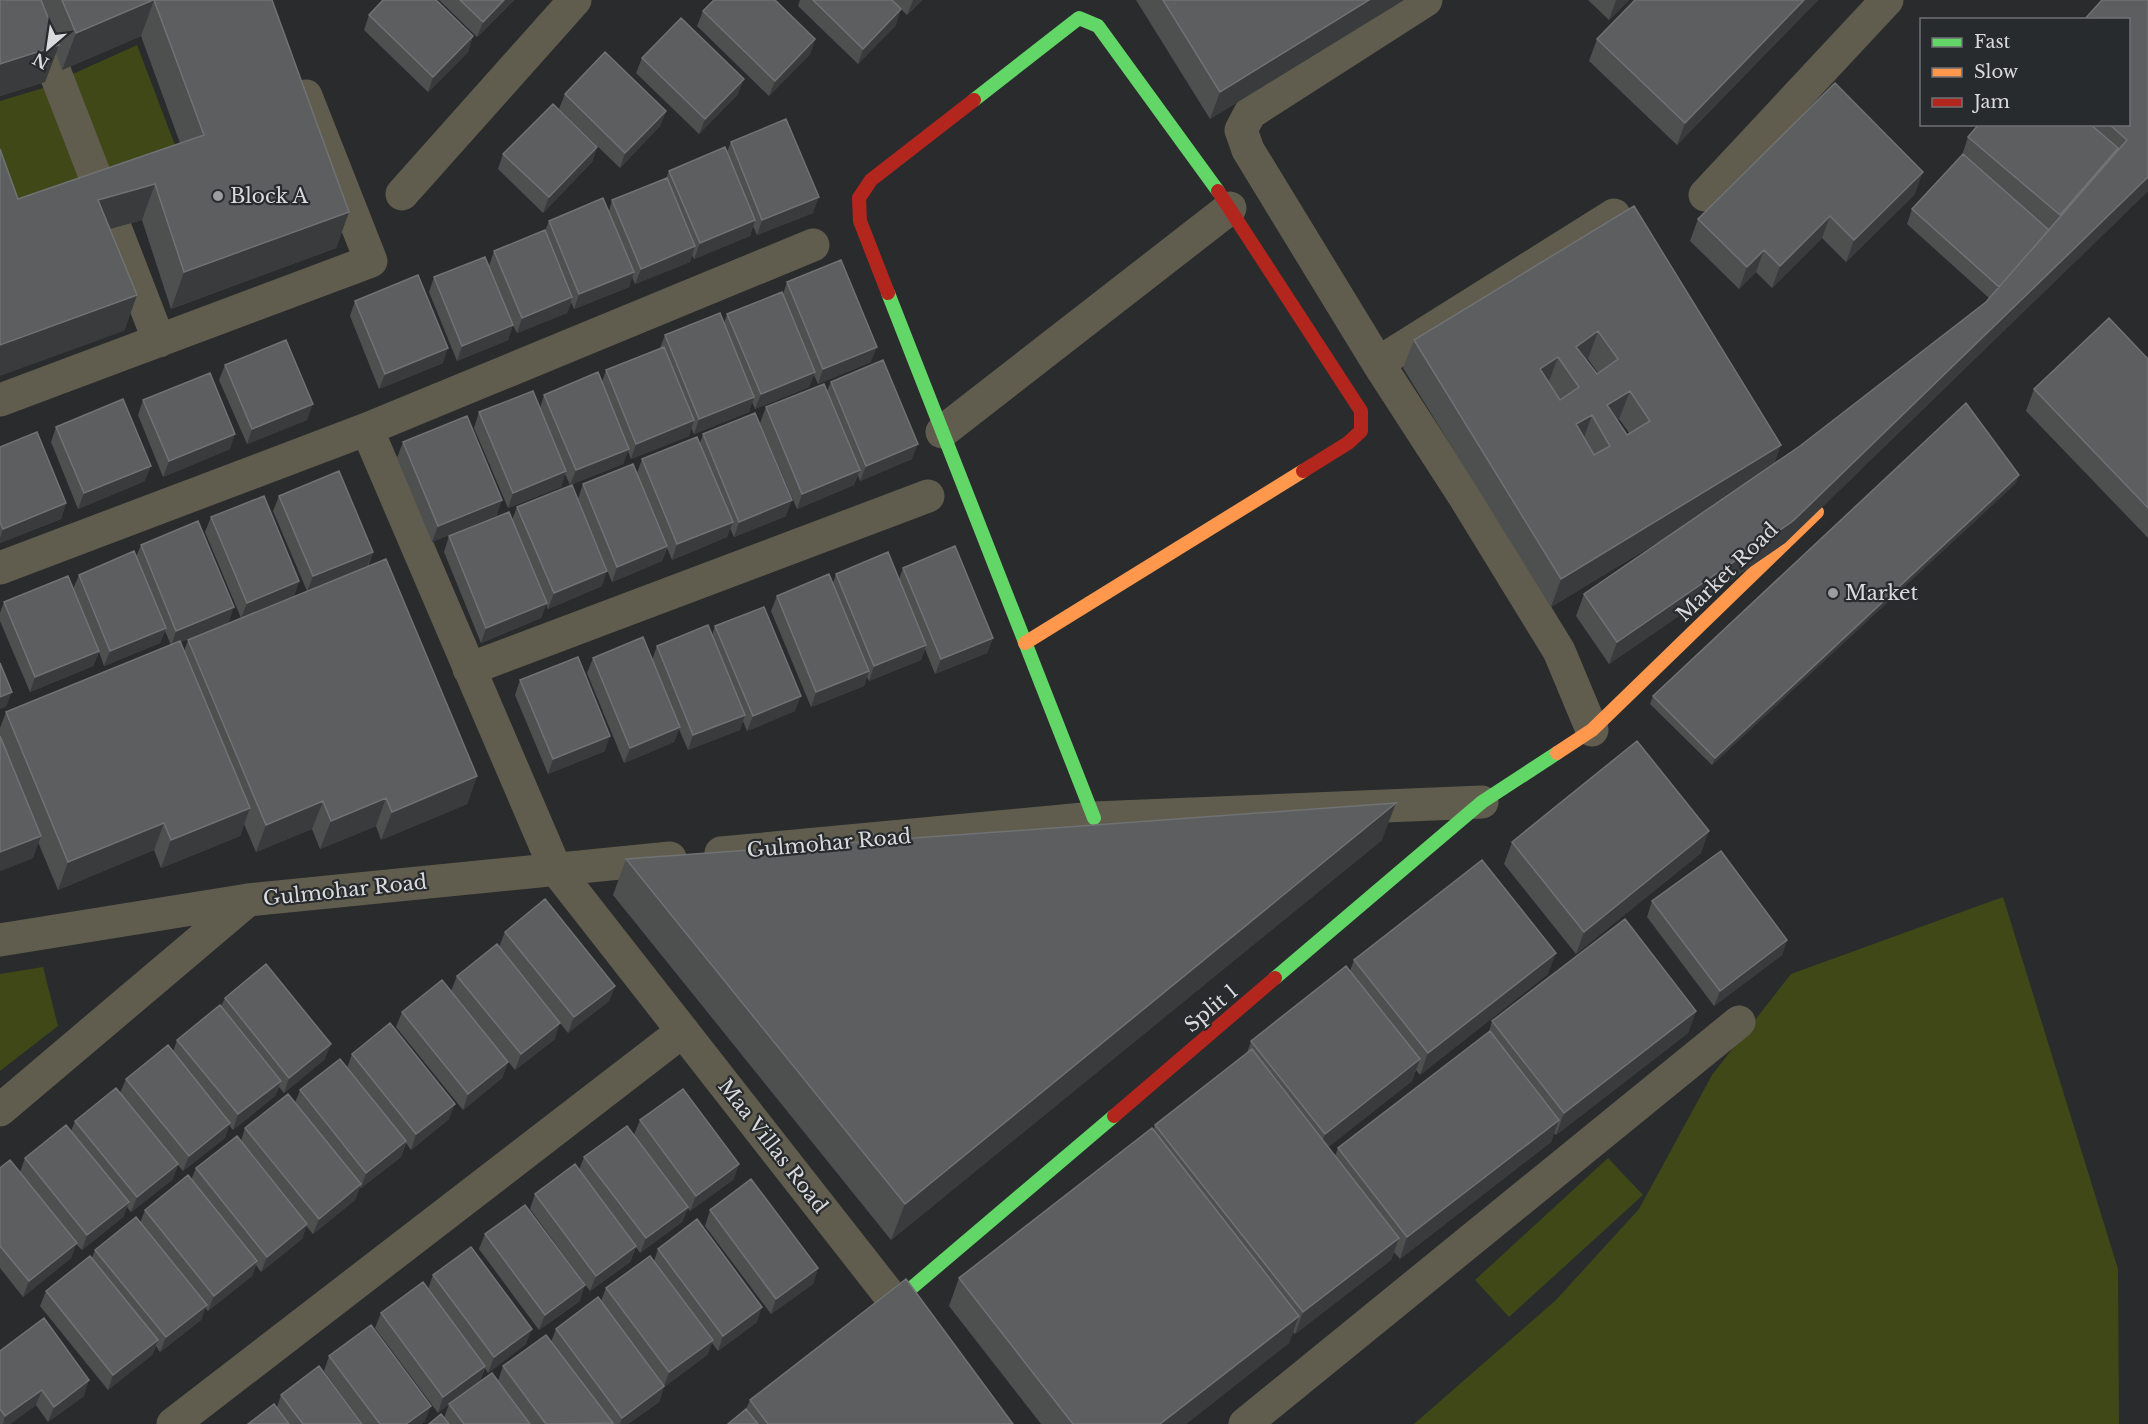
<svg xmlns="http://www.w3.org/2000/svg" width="2148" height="1424" font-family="'Libre Baskerville',serif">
<rect width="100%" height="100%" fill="#292b2d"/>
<!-- green -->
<path fill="#404817" d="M137 45 184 169 108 194 64 78Z
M50 86 94 198 0 207V101Z
M2003 897 2118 1269 2119 1424H1414L1556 1300 1639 1209 1712 1075 1791 974Z
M43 967 58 1026 0 1071V974Z
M1608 1158 1643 1195 1509 1317 1475 1280Z"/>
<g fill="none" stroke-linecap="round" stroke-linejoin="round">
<!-- street -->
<path stroke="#615d4e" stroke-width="33" d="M27 0 159 341
M1426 0 1250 113 1241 130 1248 150 1378 363 1464 496 1559 651 1592 730
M402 194 575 0
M1705 195 1887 0
M1378 363 1614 215
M0 400 371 261 306 96
M367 429 555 868 912 1324
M942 432 1230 208
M0 568 367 429 813 245
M469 669 928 496
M721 853 1094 818 1482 802
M0 940 248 900 670 858
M0 1110 248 900
M173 1424 683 1031
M1245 1424 1739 1022"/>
<!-- fast -->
<path stroke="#63d668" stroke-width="14" d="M974 100 1079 18 1098 26 1218 191
M888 293 1094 818
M1275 978 1482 802 1557 753
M877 1315 895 1302 1114 1116"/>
<!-- slow -->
<path stroke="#ff974d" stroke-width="14" d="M1025 643 1303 471
M1557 753 1592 730 1817 512"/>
<!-- jam -->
<path stroke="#b3261e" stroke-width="14" d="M1218 191 1361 411V431L1348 443 1303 471
M888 293 860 221 859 198 871 180 974 100
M1114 1116 1275 978"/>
</g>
<!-- wall -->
<path fill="#4e5050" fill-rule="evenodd" d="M0 0H272L349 212 336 248 171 309 142 220 110 229 137 295 124 331 18 199 180 143 141 36 62 70 56 53 45 82 0 96Z
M439 0H514L477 37Z
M800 0H892L896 25 858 64 798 6Z
M892 0H922L907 15Z
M1136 0H1404L1210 119Z
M1588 0H1629L1609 20Z
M1818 0 1677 145 1589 61 1597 39Z
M2148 0V191L1785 543 1609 664 1576 616 1584 594 1668 536 1551 607 1403 368 1414 340 1634 206 1775 463 1800 446 1986 302 1989 298 1907 224 1912 209 1962 155 1968 137 1979 124H2128ZM1588 359 1598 373 1597 374 1586 360ZM1619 419 1630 434 1627 435 1617 420Z
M703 11 815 39 810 54 769 96 697 26Z
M369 15 473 36 468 52 428 92 364 30Z
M642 58 738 94 699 134 636 73Z
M565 94 666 111 660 126 620 168 559 109Z
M731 142 813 213 757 235 753 226 750 236 694 259 692 255 690 262 635 284 632 277 629 287 574 309 571 302 567 313 517 333 513 325 508 340 457 361 429 292 434 277 489 266 494 251 545 231 549 221 609 211 612 200 666 178 669 171 727 152Z
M597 147 592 162 543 213 498 169 503 154Z
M1915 194 1846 262 1822 238 1772 288 1756 272 1739 289 1690 241 1698 219Z
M787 282 871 362 818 384 814 375 809 387 755 409 752 402 749 412 694 434 691 428 689 436 631 459 628 451 623 464 570 485 565 474 561 487 508 508 474 428 479 412 540 408 544 395 602 382 606 370 660 348 665 335 724 323 727 314 783 294Z
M355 301 443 363 379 389 350 316Z
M2148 359V538L2026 411 2034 389Z
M225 365 307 420 247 444 219 380Z
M831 382 912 459 860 481 858 475 854 485 797 509 760 423 766 407 827 391Z
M143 400 230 449 163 477 138 415Z
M56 427 145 481 78 509 51 442Z
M703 434 786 516 734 537 730 528 727 537 672 560 667 548 662 561 612 582 578 499 583 484 637 473 642 459 700 443Z
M403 442 497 515 432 542 397 458Z
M0 447 66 503 61 519 0 543Z
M2016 483 1712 765 1650 704 1653 696Z
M279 496 373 552 368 567 477 776 467 804 381 840 376 826 320 849 312 829 256 852 244 824 240 836 161 868 154 850 58 890 38 842 33 858 0 871V728L6 712 171 645 165 631 160 643 104 666 99 652 93 666 30 692 0 621V613L4 602 73 589 79 575 136 557 141 545 229 622 181 642 184 651 188 640 307 591 273 511Z
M517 507 602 586 548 609 546 604 541 618 481 643 444 552 449 536 512 520Z
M211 517 299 581 294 596 241 618 205 532Z
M903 568 993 638 987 653 935 674 925 649 921 660 869 681 867 677 864 686 811 707 771 611 777 596 833 583 836 574 899 579Z
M715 626 795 711 747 731 743 721 740 730 688 750 679 729 674 742 624 763 587 673 593 658 652 660 657 646 712 635Z
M520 680 605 751 548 774 515 695Z
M1382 840 891 1240 613 895 626 859Z
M1512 842 1701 853 1576 954 1504 864Z
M1652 901 1787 940 1782 955 1714 1006 1647 917Z
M505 932 615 986 609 1001 568 1033 499 947Z
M1354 960 1548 974 1420 1075 1416 1070 1412 1081 1328 1147 1335 1156 1338 1148 1489 1032 1492 1021 1696 1011 1688 1033 1556 1135 1554 1133 1551 1142 1400 1259 1394 1252 1391 1260 1295 1334 1293 1332 1289 1343 1186 1424H1041L949 1306 959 1278 1153 1130 1155 1125 1247 1053 1251 1041 1350 971Z
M457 976 555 1039 515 1070 451 991Z
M225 998 325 1059 284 1093 279 1087 275 1096 233 1130 229 1125 225 1138 183 1171 178 1165 172 1180 131 1212 127 1207 123 1217 82 1250 76 1244 71 1258 23 1297 0 1268V1168L20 1172 25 1158 71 1131 75 1121 120 1093 126 1079 173 1052 177 1040 221 1006Z
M402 1012 508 1062 502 1078 463 1110 396 1027Z
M352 1054 449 1119 411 1150 406 1143 401 1157 361 1188 360 1187 355 1200 313 1234 306 1226 302 1239 261 1272 256 1265 252 1276 208 1311 205 1308 201 1320 160 1352 156 1346 152 1355 108 1390 40 1306 46 1291 92 1258 95 1250 140 1223 145 1210 191 1180 196 1168 241 1141 245 1128 295 1103 300 1090 347 1068Z
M640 1120 734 1179 690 1211 688 1208 682 1222 640 1253 636 1247 630 1262 590 1291 530 1209 535 1194 579 1170 584 1157 634 1135Z
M710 1210 818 1268 813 1284 771 1314 705 1226Z
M485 1234 580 1301 539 1330 479 1249Z
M658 1249 757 1322 718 1351 712 1343 707 1355 664 1387 659 1402 628 1424H429L444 1418 449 1404 438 1413 375 1328 381 1313 428 1289 433 1275 526 1344 488 1373 485 1368 480 1381H498L503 1366 551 1342 556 1329 601 1301 606 1288 654 1261Z
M0 1351 84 1396 48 1422 36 1405 10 1424H0Z
M329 1356 425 1421 421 1424H363L324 1371Z
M281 1395 362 1424H248L277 1407Z
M750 1400 1013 1424H728L746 1409Z"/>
<!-- shaded-wall -->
<path fill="#393b3c" d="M154 0 141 36 62 70 76 33Z
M504 0H514L477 37 483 22Z
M913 0H922L907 15Z
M1369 0H1404L1210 119 1220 92Z
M1616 0H1629L1609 20Z
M1804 0H1818L1677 145 1685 123Z
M901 9 896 25 858 64 863 49Z
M473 36 468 52 428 92 433 77Z
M815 39 810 54 769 96 775 81Z
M59 45 45 82 0 96V64Z
M744 79 738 94 699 134 705 119Z
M666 111 660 126 620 168 625 153Z
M597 147 592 162 543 213 549 197Z
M2118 148 2110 170 2052 237 2060 215Z
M1923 172 1915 194 1846 262 1854 240Z
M2148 177V191L1785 543 1609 664 1617 642Z
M155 184 142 220 85 236 98 200Z
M819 197 813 213 757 235 762 220Z
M349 212 336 248 171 309 184 272Z
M1830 216 1822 238 1772 288 1780 266Z
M755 220 750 236 694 259 700 243Z
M695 246 690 262 635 284 641 269Z
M1764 250 1756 272 1739 289 1747 267Z
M634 272 629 287 574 309 579 294Z
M137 295 124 331 0 376V345Z
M572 297 567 313 517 333 522 318Z
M513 325 508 340 457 361 462 346Z
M1598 331 1588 359 1569 373 1576 347Z
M877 347 871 362 818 384 823 369Z
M448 348 443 363 379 389 385 374Z
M1558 357 1548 384 1540 369Z
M815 372 809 387 755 409 761 394Z
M1630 391 1619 419 1601 430 1607 405Z
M754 397 749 412 694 434 699 419Z
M313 404 307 420 247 444 252 429Z
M1592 415 1582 443 1576 424Z
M694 420 689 436 631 459 636 444Z
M235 434 230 449 163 477 169 461Z
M918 444 912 459 860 481 866 466Z
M1781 445 1771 473 1551 607 1561 579Z
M629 449 623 464 570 485 576 470Z
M151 466 145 481 78 509 84 493Z
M860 470 854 485 797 509 802 494Z
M566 471 561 487 508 508 513 493Z
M2019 475 2016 483 1712 765 1715 758Z
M502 500 497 515 432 542 438 526Z
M792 500 786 516 734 537 739 522Z
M66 503 61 519 0 543V538L3 529Z
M733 522 727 537 672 560 677 544Z
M667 546 662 561 612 582 617 567Z
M373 552 367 567 307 592 313 576Z
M607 571 602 586 548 609 554 593Z
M299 581 294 596 241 618 247 603Z
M547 603 541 618 481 643 486 628Z
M234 607 229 622 171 646 176 631Z
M166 628 160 643 104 666 110 651Z
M993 638 987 653 935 674 941 659Z
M926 645 921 660 869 681 874 666Z
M99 651 93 666 30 692 35 677Z
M869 671 864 686 811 707 816 692Z
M12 692 6 707 0 709V697Z
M801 696 795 711 747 731 753 716Z
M745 715 740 730 688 750 693 735Z
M680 727 674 742 624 763 630 748Z
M610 736 605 751 548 774 553 759Z
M477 776 467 804 381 840 392 812Z
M386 798 376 826 320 849 331 821Z
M323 801 312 829 256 852 266 825Z
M1396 803 1382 840 891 1240 905 1204Z
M250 808 240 836 161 868 171 840Z
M164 823 154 850 58 890 68 862Z
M1709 831 1701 853 1576 954 1584 932Z
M41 836 33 858 0 871V852Z
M1787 940 1782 955 1714 1006 1720 991Z
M1556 953 1548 974 1420 1075 1428 1053Z
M615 986 609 1001 568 1033 574 1017Z
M1696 1011 1688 1033 1556 1135 1564 1113Z
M560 1023 555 1039 515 1070 521 1054Z
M331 1044 325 1059 284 1093 289 1078Z
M1420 1059 1412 1081 1317 1156 1325 1134Z
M508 1062 502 1078 463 1110 468 1094Z
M281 1081 275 1096 233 1130 238 1114Z
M455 1104 449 1119 411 1150 416 1134Z
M1559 1120 1551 1142 1400 1259 1407 1237Z
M230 1123 225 1138 183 1171 189 1156Z
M406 1141 401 1157 361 1188 366 1173Z
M178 1164 172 1180 131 1212 137 1197Z
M739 1164 734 1179 690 1211 696 1196Z
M361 1184 355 1200 313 1234 319 1219Z
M129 1202 123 1217 82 1250 87 1235Z
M688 1207 682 1222 640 1253 646 1238Z
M307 1224 302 1239 261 1272 267 1257Z
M1399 1238 1391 1260 1295 1334 1303 1312Z
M77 1243 71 1258 23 1297 29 1281Z
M636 1246 630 1262 590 1291 596 1276Z
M257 1261 252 1276 208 1311 214 1296Z
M818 1268 813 1284 771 1314 776 1299Z
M585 1285 580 1301 539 1330 545 1315Z
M207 1305 201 1320 160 1352 166 1337Z
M762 1307 757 1322 718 1351 723 1336Z
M1299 1316 1289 1343 1186 1424H1160Z
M532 1329 526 1344 488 1373 494 1357Z
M158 1340 152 1355 108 1390 113 1375Z
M713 1340 707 1355 664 1387 669 1372Z
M485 1366 480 1381 438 1413 443 1397Z
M89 1380 84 1396 48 1422 54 1407Z
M664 1386 659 1402 628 1424H620L622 1418Z
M42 1390 36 1405 10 1424H3L5 1416Z
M431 1406 425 1421 421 1424H406Z"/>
<!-- building -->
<path fill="#5c5e60" stroke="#707273" stroke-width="1.5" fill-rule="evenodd" d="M0 0H41L59 45 0 64Z
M62 0H153L76 33Z
M154 0H272L349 212 184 272 155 184 98 200 137 295 0 345V149L18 199 204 135Z
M383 0H436L473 36 433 77 369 15Z
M460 0H504L483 22Z
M714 0H775L815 39 775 81 703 11Z
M813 0H892L901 9 863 49Z
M1163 0H1369L1220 92Z
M1635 0H1804L1685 123 1597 39Z
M2102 0H2148V177L1793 521 1617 642 1584 594 1800 446 1986 302 2127 140 2109 124H2128V20H2084Z
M681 18 744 79 705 119 642 58Z
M605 52 666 111 625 153 565 94Z
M1835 83 1923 172 1854 240 1830 216 1780 266 1764 250 1747 267 1698 219Z
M553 104 597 147 549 197 503 154Z
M786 119 819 197 762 220 731 142Z
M1979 124H2090L2118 148 2060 215 1968 137Z
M725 147 755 220 700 243 669 171Z
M1963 154 2049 230 1999 287 1912 209Z
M667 178 695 246 641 269 612 200Z
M603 198 634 272 579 294 549 221Z
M1634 206 1781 445 1561 579 1414 340ZM1598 331 1618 359 1597 374 1576 347ZM1558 357 1579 387 1560 400 1540 369ZM1630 391 1650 421 1627 435 1607 405ZM1592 415 1610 446 1594 455 1576 424Z
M545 230 572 297 522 318 494 251Z
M485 257 513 325 462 346 434 277Z
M841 260 877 347 823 369 787 282Z
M418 275 448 348 385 374 355 301Z
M782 292 815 372 761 394 727 314Z
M720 313 754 397 699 419 665 335Z
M2109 318 2148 359V508L2034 389Z
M286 340 313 404 252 429 225 365Z
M664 347 694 420 636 444 606 370Z
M883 360 918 444 866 466 831 382Z
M598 372 629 449 576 470 544 395Z
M210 373 235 434 169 461 143 400Z
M824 384 860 470 802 494 766 407Z
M533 391 566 471 513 493 479 412Z
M123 399 151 466 84 493 56 427Z
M1966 403 2019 475 1715 758 1653 696Z
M755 413 792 500 739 522 703 434Z
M467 416 502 500 438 526 403 442Z
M37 432 66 503 3 529 0 522V447Z
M697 437 733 522 677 544 642 459Z
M633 464 667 546 617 567 583 484Z
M339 471 373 552 313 576 279 496Z
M572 485 607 571 554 593 517 507Z
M264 496 299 581 247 603 211 517Z
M509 512 547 603 486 628 449 536Z
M198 521 234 607 176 631 141 545Z
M955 546 993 638 941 659 903 568Z
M134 551 166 628 110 651 79 575Z
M888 552 926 645 874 666 836 574Z
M386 559 477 776 392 812 386 798 331 821 323 801 266 825 188 640Z
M829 574 869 671 816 692 777 596Z
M68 576 99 651 35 677 4 602Z
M764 607 801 696 753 716 715 626Z
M708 625 745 715 693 735 657 646Z
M643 637 680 727 630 748 593 658Z
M180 641 250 808 171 840 164 823 68 862 6 712Z
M578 657 610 736 553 759 520 680Z
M0 663 12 692 0 697Z
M0 736 41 836 0 852Z
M1637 741 1709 831 1584 932 1512 842Z
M1396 803 905 1204 626 859Z
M1721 851 1787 940 1720 991 1652 901Z
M1482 860 1556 953 1428 1053 1354 960Z
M545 899 615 986 574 1017 505 932Z
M1625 919 1696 1011 1564 1113 1492 1021Z
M497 944 560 1023 521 1054 457 976Z
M266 964 331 1044 289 1078 225 998Z
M1346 966 1420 1059 1325 1134 1251 1041Z
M442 980 508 1062 468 1094 402 1012Z
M220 1005 281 1081 238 1114 177 1040Z
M390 1023 455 1104 416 1134 352 1054Z
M1490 1031 1559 1120 1407 1237 1338 1148Z
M168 1045 230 1123 189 1156 126 1079Z
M1252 1049 1399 1238 1303 1312 1155 1125Z
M340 1059 406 1141 366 1173 300 1090Z
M116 1088 178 1164 137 1197 75 1121Z
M683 1089 739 1164 696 1196 640 1120Z
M288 1094 361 1184 319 1219 245 1128Z
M66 1125 129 1202 87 1235 25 1158Z
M627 1126 688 1207 646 1238 584 1157Z
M1152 1128 1299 1316 1160 1424H1073L959 1278Z
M237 1136 307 1224 267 1257 196 1168Z
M10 1160 77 1243 29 1281 0 1246V1168Z
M575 1164 636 1246 596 1276 535 1194Z
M188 1175 257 1261 214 1296 145 1210Z
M751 1179 818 1268 776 1299 710 1210Z
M525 1205 585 1285 545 1315 485 1234Z
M136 1217 207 1305 166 1337 95 1250Z
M697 1219 762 1307 723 1336 658 1249Z
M471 1247 532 1329 494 1357 433 1275Z
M90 1256 158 1340 113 1375 46 1291Z
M650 1256 713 1340 669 1372 606 1288Z
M906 1279 1013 1424H768L750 1400Z
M423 1282 485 1366 443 1397 381 1313Z
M598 1297 664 1386 622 1418 556 1329Z
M44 1318 89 1380 54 1407 42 1390 5 1416 0 1409V1351Z
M371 1325 431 1406 406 1424H380L329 1356Z
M546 1335 613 1423 546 1424 503 1366Z
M319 1366 362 1424H303L281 1395Z
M492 1373 530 1424H464L449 1404Z
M274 1404 289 1424H248Z
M746 1409 758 1424H728Z
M441 1414 449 1424H429Z"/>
<!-- markers -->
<g fill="#9b9d9f" stroke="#282b2e" stroke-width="2">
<circle cx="218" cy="196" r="6"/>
<circle cx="1833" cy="593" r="6"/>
</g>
<g text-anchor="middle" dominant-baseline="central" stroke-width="4.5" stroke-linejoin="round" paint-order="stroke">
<!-- poi labels -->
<g font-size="20" fill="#d9dbdc" stroke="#282b2e" text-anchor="start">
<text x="230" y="196">Block A</text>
<text x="1845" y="593">Market</text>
</g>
<!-- street labels -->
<g font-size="20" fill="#d9dbdc" stroke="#282b2e">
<text transform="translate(1727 572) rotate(-44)">Market Road</text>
<text transform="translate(829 843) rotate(-5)">Gulmohar Road</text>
<text transform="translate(345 890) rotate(-6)">Gulmohar Road</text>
<text transform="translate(1211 1008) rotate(-40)">Split 1</text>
<text transform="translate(773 1146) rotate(52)">Maa Villas Road</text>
</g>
</g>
<!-- legend -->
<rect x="1920" y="18" width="210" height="108" fill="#282b2e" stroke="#6f7174" stroke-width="1.5"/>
<rect x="1932" y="38" width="30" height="9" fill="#63d668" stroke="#6f7174" stroke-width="1.5"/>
<text x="1974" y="48" font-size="18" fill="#d9dbdc">Fast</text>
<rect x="1932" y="68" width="30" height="9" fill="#ff974d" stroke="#6f7174" stroke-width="1.5"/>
<text x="1974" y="78" font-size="18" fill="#d9dbdc">Slow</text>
<rect x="1932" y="98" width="30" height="9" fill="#b3261e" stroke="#6f7174" stroke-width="1.5"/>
<text x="1974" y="108" font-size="18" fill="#d9dbdc">Jam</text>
<!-- north arrow -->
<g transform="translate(48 48) rotate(209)" stroke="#282b2e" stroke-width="4.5" paint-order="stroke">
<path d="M0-4.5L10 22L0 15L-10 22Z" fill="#d9dbdc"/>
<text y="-9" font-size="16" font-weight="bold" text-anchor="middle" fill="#d9dbdc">N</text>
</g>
</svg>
